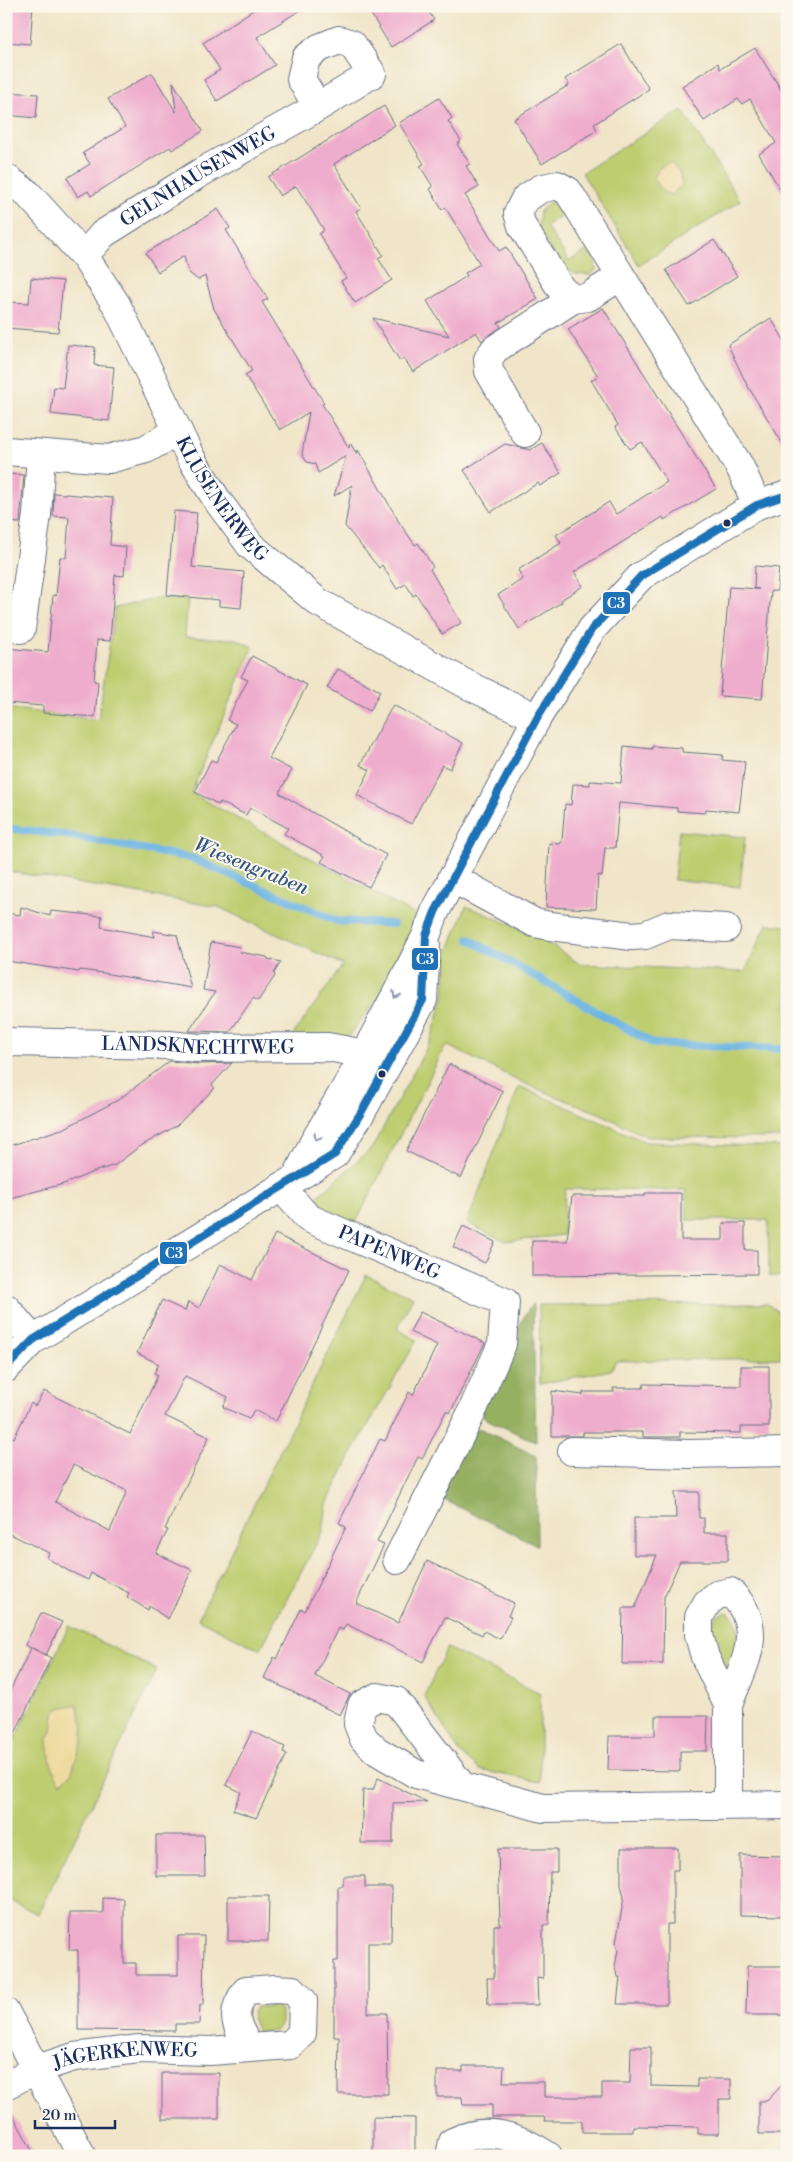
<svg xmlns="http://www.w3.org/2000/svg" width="793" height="2162" font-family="'Libre Bodoni',serif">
<rect width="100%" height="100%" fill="#fbf7ec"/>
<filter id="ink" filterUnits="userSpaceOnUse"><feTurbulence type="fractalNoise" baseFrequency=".02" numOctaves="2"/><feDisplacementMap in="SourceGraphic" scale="10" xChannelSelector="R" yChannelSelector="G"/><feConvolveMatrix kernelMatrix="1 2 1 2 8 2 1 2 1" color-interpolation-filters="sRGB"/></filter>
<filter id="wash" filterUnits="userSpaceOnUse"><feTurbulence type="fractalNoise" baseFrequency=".0096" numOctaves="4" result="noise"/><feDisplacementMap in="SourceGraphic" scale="20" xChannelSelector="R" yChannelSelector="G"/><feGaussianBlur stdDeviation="1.12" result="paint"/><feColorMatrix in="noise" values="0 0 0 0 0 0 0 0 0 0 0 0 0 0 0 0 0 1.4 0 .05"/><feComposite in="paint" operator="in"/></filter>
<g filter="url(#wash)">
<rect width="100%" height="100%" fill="#f0e5c8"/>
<!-- green -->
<path fill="#becd6f" stroke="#6c7e66" d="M682 110 740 201 639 265 582 173Z
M550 202C558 203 562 206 563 214L546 226 569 261 586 251 594 257 596 270 589 275 576 274 562 268 538 229 540 211Z
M158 598 188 600 185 637 236 639 253 647 191 793 419 917 378 999 347 1038 292 1036 343 965 218 907 6 871V708L98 720 115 608Z
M679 831 745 837 740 887 674 880Z
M466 906 534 934 580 964 745 972 767 924 787 926V1138L647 1137 601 1114 530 1086 446 1045 354 1226 327 1212 317 1197 372 1148 431 1040 444 996 447 955Z
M519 1086 646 1142 787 1147V1276H769L768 1220H687L686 1190 565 1189 563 1235 506 1242 467 1223Z
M366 1275 413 1297 397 1329 417 1340 351 1455 327 1504 323 1531 260 1650 198 1619Z
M768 1304 780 1314 781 1358 616 1361 611 1370 540 1384 539 1305Z
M728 1612C748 1630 734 1652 727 1674 719 1656 696 1618 728 1612Z
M69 1626 157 1670 38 1914 6 1899V1758Z
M447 1648 540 1693V1782L480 1770 460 1753 424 1696Z
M277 2006 281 2011V2025L275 2031 258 2032C252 2023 250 2016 256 2007Z
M475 2148 522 2149 534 2156H462L465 2150Z"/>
<!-- forest -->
<path fill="#96b062" stroke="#587060" d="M533 1304 536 1442 486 1419 481 1412 482 1404 526 1313Z
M473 1429H481L536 1456 537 1545 438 1497Z"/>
<!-- sand -->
<path fill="#eeda9e" stroke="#84847e" d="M670 162 679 172 682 184 672 195 663 192 654 178 659 168Z
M77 1704 83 1726V1739L71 1774 61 1783C50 1769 49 1754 48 1737L52 1732 54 1713 60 1708Z"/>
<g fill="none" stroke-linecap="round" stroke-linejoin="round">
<!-- stream -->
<path stroke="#69b4e2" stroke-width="8" d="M6 828 64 835 191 858 337 921 393 924
M469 939 654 1044 787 1049"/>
</g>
<g id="blocks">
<!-- building -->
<path fill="#efadcd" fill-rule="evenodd" d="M6 6H33L30 44 6 42Z
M259 6H307L257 37 275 65 217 101 204 80 220 70 203 43Z
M366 6H425L434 20 391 47Z
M621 44 649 89 594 124 597 130 542 164 514 119 569 85 565 79Z
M755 48 787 99V201L759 154 776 143 750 99 742 104 738 99 704 121 682 86 718 63 720 69Z
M152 73 176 112 173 82 203 131 172 150 170 147 91 196 88 191 78 197 67 178 90 164 83 153 125 127 108 99Z
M6 92 38 94 36 118 6 115Z
M439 98 452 118 448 121 461 141 457 144 470 164 466 166 479 187 465 195 499 251 506 247 538 299 498 323 501 327 482 341 476 332 413 372 404 358 400 361 373 318 449 336 427 301 467 276 465 273 480 264 445 207 442 210 430 189 433 187 420 166 424 164 399 123Z
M384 106 395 125 334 164 361 208 356 211 383 255 378 258 392 280 355 303 341 281 346 278 319 234 324 230 296 186 280 196 268 177Z
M218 209 230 228 226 230 268 299 262 302 324 403 322 404 349 448 350 443 357 454 358 450 399 522 415 545 418 543 433 567 430 569 461 623 442 634 416 594 413 596 406 584 397 589 382 565 379 568 345 526 352 485 334 496 346 456 318 473 315 464 307 462 302 454 309 412 280 430 245 375 252 371 214 309 205 276 198 280 188 272 184 256 158 272 146 253Z
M714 240 737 276 689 306 666 270Z
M31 278 63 281 58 332 6 328 8 302 29 303Z
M603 308 716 489 664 520 663 517 574 572 583 586 561 600 562 602 519 629 498 595 523 579 518 570 561 543 556 535 609 502 616 514 667 482 642 442 630 449 615 427 618 425 591 380 598 376 568 329Z
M771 318 787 345V451L746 383 728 345Z
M68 345 95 347 94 365 114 367 109 421 51 414 54 387 63 388Z
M542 443 561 473 540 486 538 483 491 512 464 470 505 444 530 450Z
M8 474 24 475 20 523 6 522Z
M54 493 113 498 110 545 126 547 124 576 115 575 110 641 97 640 94 681 98 682 95 717 43 713V706L6 703V648L48 652 53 595 56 596 60 557 66 558 69 517 53 516Z
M174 511 197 513 192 567 244 572 241 608 219 606V600L167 595Z
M755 566 779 568 777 591H771L762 699 720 696 729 587 759 589H754Z
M252 656 307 685 269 758 292 770 279 793 386 855 369 887 321 862 325 856 284 834 288 828 250 808 246 815 220 802 219 805 195 792 211 760 216 762 236 724 227 720 248 680 241 677Z
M338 669 380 691 370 711 327 688Z
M393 705 463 743 450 769 442 765 411 824 357 795 370 770 360 765Z
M624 746 652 749V746L682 748V752L723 755 722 760 745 762 739 812 706 809 705 813 677 811V808L619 803 615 848H605L602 876 598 875 596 909 546 907 549 843 560 844 562 841 565 804 571 805 573 784 590 785V781L621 783Z
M21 907 50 916 51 911 102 916 101 927 155 937 153 931 177 935 191 988 103 973 80 970 79 972 6 961V913L20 915Z
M211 942 240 947 239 952 267 957 268 959 281 962 274 973 275 976 258 1001 253 998 230 1032 189 1031 215 992 203 990Z
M170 1061 198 1064 232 1063 212 1085 215 1088 176 1126 139 1147 115 1165 93 1172 67 1183 6 1199V1147L65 1128 118 1100Z
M449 1064 503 1091 461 1178 406 1151Z
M645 1193H681V1240H723V1223H745V1250H757V1274L532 1276V1241H567L572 1196H645Z
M463 1226 495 1242 485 1263 453 1247Z
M275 1234 349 1270 276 1421 254 1410 249 1419 223 1407 228 1397 185 1376 165 1416 209 1437 165 1529 168 1530 156 1553 192 1570 168 1619 149 1606 148 1610 127 1597 129 1593 91 1573 88 1580 67 1570 47 1558 49 1553 6 1532V1434L14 1438 31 1403 35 1406 44 1391 130 1434 158 1375 154 1373 159 1364 137 1353 162 1300 185 1311 188 1302 199 1308 220 1264 252 1280ZM73 1465 127 1491 110 1531 55 1502Z
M420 1312 485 1343 450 1413 446 1411 422 1459 418 1457 406 1481 377 1542 384 1545 356 1603 398 1623 427 1561 514 1603 508 1616 511 1617 500 1639 484 1631 482 1635 445 1617 423 1662 346 1624 343 1630 338 1628 315 1676 350 1694 340 1715 264 1678 274 1657 277 1659 301 1609 305 1611 317 1587 346 1527 339 1523 380 1439 385 1441 409 1392 413 1395 437 1345 410 1332Z
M741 1366H769V1427H741V1433L680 1432V1437H643V1432H583V1436H552V1391L583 1395V1392H614L613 1388H643L644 1384 741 1386Z
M675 1492H699V1518H704V1533H728V1561H680L664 1597 663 1664H622L623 1608H635L657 1555H634V1518H676Z
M41 1613 62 1622 46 1655 32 1648 51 1658 6 1752V1699L31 1648 25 1645Z
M655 1716H708L707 1751H680V1771L608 1770 609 1736H655Z
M252 1731 285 1747 283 1752 287 1754 256 1818 233 1810 241 1792 226 1785Z
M378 1778 427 1802 393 1803V1843H361L363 1790H373Z
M156 1835H204L205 1876H156Z
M621 1848H678V1870H673V1924H667V2004H617L620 1977H617L615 1966 618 1950 616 1943 624 1897 621 1885Z
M498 1849H557V1872H550L549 1925H543V1979L537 1978 538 2005H488L487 1978H494V1925H500Z
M740 1855 782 1856 783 1916 740 1915Z
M343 1876H365V1887H392L391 1943H368V2013H387L388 2094H338L339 2037H334V1961H338V1886H343Z
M228 1896H269L268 1941H228Z
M103 1898 124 1899V1963H136V1975H178V1936H204L203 2005H200L199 2024H175V2031L78 2030V1950H69L70 1913H103Z
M747 1966H787V2015H746Z
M631 2047H651V2086L697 2087V2079H731V2099H719V2134H698V2127L633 2126V2132H582V2121H545L544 2117H492V2105H463L462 2097H437V2071H463V2066H504L503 2082H544V2097H602V2083H630Z
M162 2073H219V2119H162Z
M787 2080V2134H759V2101H767Z
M6 2102 35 2156H6Z
M373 2117 415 2118V2156H373Z"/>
</g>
</g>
<g filter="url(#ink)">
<use href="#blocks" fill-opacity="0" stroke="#666f83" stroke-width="1"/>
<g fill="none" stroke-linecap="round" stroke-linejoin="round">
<defs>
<g id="minor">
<path id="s1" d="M6 178 28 194 84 256 116 304 191 458 217 500 250 545 318 602 468 685 537 718"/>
<path id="s2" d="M84 256 103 234 200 173 318 107 372 74 352 44 339 40 319 48 306 58 301 79 318 107"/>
<path d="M621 276 588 297 573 299 561 289 522 226 518 213 525 199 540 189 557 185 568 191 740 467 757 505"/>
<path d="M525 433 489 371 488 359 495 349 573 299"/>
<path d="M6 451 109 459 146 449 178 431"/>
<path d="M21 629 37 515 41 454"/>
<path d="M452 878 535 923 550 926 632 936 645 935 669 925 726 928"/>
<path id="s3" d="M6 1042 169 1045 198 1048 328 1047 365 1054 382 1061"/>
<path d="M297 1176 314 1142 356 1070 399 989 426 936 435 912 537 718 592 629 641 576 757 505 787 495"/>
<path id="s4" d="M282 1188 308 1218 505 1302 502 1344 470 1416 397 1560"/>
<path d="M6 1308 33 1340"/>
<path d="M6 1368 33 1340 335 1154 362 1111 423 1000 426 945"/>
<path d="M572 1451 690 1454 787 1452"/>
<path d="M728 1705C743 1665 768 1628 730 1592L717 1595 707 1603 699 1617V1635L705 1657 728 1705V1805"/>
<path d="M462 1786 396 1701 377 1697 362 1705 358 1724 364 1739 377 1751 416 1774 543 1808 787 1805"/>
<path d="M6 2013 82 2156"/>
<path id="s5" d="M6 2085 37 2069 74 2057 139 2049 210 2051 250 2048C236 2026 229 2014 246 1991L275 1989 293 1990 303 2001 302 2033 290 2045 250 2048"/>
<path d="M450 2156 453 2142C487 2125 518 2136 548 2156"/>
</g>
</defs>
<!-- minor casing -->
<use href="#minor" stroke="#666f83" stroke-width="30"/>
<!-- minor -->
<use href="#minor" stroke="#fff" stroke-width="28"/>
<defs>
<path id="bus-1" d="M6 1368 33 1340 335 1154 362 1111 423 1000 426 936 435 912 537 718 592 629 641 576 757 505 787 495"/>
</defs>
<!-- bus-1 casing -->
<use href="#bus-1" stroke="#fbf7ec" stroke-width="11"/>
<!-- bus-1 -->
<use href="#bus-1" stroke="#1f72b7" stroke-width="8"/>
</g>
<!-- one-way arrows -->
<defs><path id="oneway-chevron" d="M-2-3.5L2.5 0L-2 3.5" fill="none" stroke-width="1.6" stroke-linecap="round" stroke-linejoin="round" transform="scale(1.25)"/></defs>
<g stroke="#8d97ae">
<use href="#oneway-chevron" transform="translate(396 995) rotate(117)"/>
<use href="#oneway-chevron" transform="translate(317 1137) rotate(122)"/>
</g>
</g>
<!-- markers -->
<g fill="#1b2f5e" stroke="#fbf7ec" stroke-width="2">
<circle cx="727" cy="523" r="4.5"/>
<circle cx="382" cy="1074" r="4.5"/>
</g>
<g text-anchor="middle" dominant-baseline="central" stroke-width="4" stroke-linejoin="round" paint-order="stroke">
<!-- street labels -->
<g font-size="19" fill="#1b2f5e" stroke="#fbf7ec">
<text stroke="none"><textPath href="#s2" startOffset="140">GELNHAUSENWEG</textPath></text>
<text stroke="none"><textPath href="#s1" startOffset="391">KLUSENERWEG</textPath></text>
<text stroke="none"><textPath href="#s3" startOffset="192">LANDSKNECHTWEG</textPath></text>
<text stroke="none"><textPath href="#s4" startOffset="128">PAPENWEG</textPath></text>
<text stroke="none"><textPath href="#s5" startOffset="125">JÄGERKENWEG</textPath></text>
</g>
<!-- water labels -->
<g font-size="20" font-style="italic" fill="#325786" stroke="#fbf7ec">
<text transform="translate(251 867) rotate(22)">Wiesengraben</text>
</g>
</g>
<g stroke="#fbf7ec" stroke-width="2">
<rect x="602" y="591" width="29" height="24" rx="5" fill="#1f72b7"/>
<rect x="411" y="947" width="28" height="24" rx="5" fill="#1f72b7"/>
<rect x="159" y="1241" width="29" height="24" rx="5" fill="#1f72b7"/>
</g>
<g font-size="14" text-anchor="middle" font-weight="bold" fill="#fff">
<text x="616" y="608">C3</text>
<text x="425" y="964">C3</text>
<text x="174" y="1258">C3</text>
</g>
<!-- margin -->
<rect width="793" height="2162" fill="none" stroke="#fbf7ec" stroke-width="25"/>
<!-- scale -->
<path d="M35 2120v8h80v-8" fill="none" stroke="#1b2f5e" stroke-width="2.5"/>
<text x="42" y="2120" font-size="15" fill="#1b2f5e" stroke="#fbf7ec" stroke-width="4" paint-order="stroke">20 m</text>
</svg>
